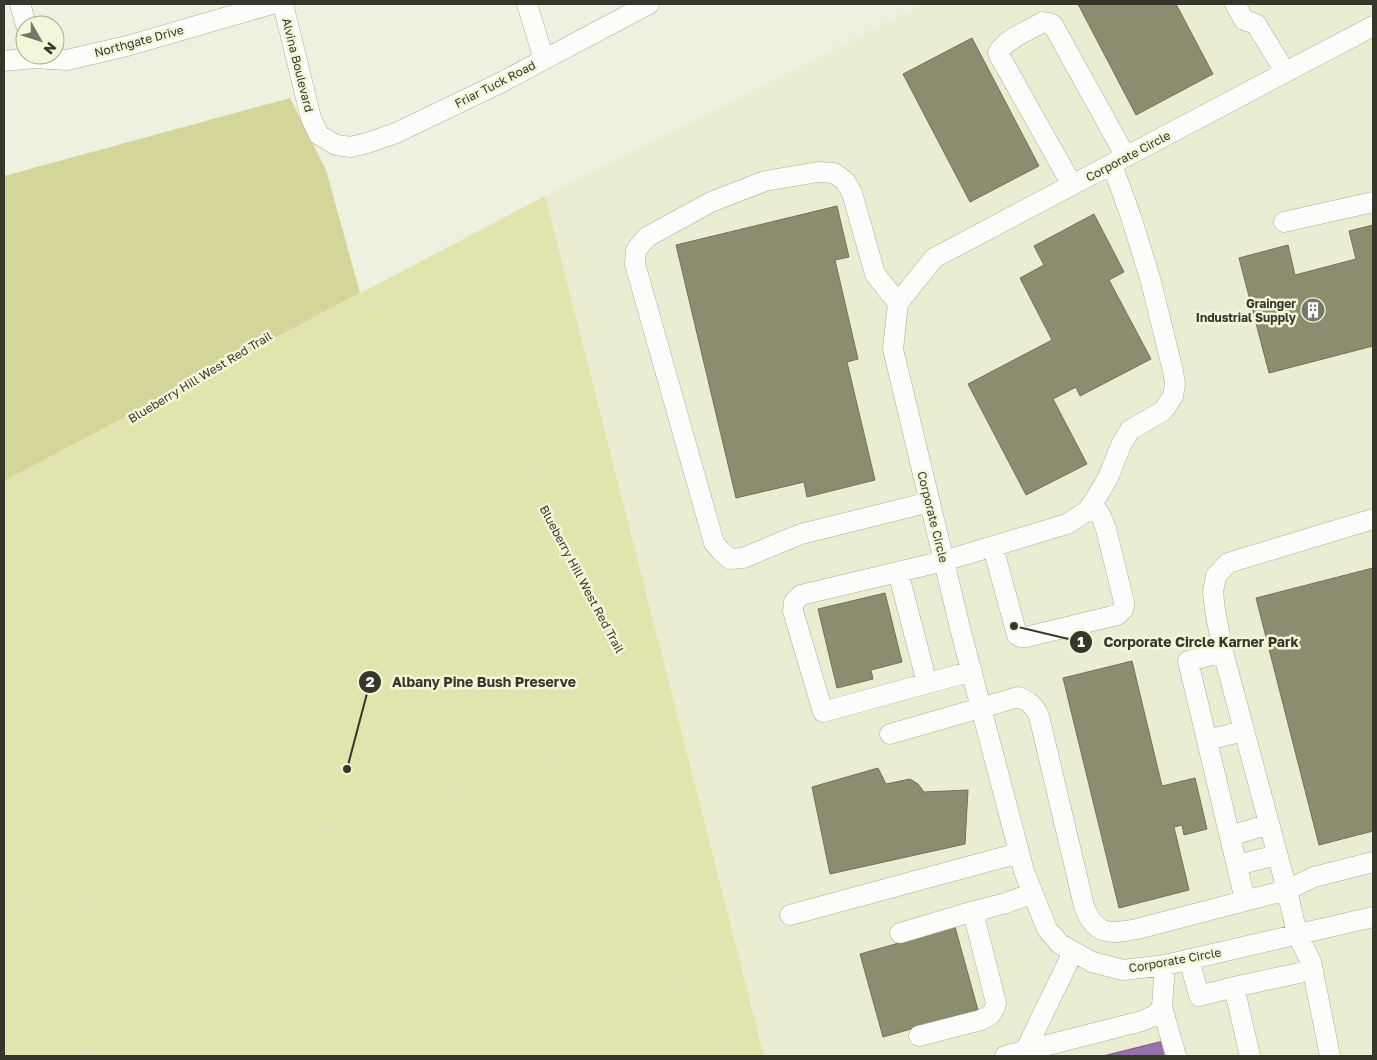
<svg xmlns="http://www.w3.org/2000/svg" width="1377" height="1060" font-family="'Golos Text',sans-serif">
<rect width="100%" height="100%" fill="#eef0e0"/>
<!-- built -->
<path fill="#ebedd2" d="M924 4H1373V1056H764L545 196Z"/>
<!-- green -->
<path fill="#e2e4ae" d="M545 196 764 1056H4V481Z"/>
<!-- forest -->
<path fill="#d3d599" d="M290 98 326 170 360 293 4 481V176Z"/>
<!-- offices -->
<path fill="#9970ab" stroke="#7b5f85" d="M1167 1040 1171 1056H1103Z"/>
<!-- industry -->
<path fill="#8c8c6e" stroke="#72725a" d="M1078 4H1176L1213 74 1136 115Z
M972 38 1039 166 970 202 903 74Z
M837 206 849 257 835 260 858 359 847 362 875 480 807 497 804 482 736 498 676 245Z
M1094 214 1124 272 1109 280 1151 359 1080 396 1076 387 1053 399 1087 464 1026 495 968 384 1052 340 1020 278 1044 265 1034 246Z
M1373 225V346L1269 373 1239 258 1288 245 1295 275 1356 259 1349 231Z
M1373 568V831L1319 845 1256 598Z
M885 593 902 662 871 670 873 679 837 688 818 609Z
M1132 661 1162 786 1195 778 1207 829 1184 835 1182 825 1174 827 1189 890 1119 908 1063 678Z
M878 768 886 784 910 779 918 784 924 792 968 790 965 844 830 874 812 787Z
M955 927 978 1010 883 1037 860 954Z"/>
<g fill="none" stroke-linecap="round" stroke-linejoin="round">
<defs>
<path id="minor" d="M20 4 26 25
M283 4 311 118 319 135 336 145 351 147 367 143 396 133 498 84 649 4
M527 4 544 59
M1235 4 1244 20 1256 24 1285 72
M1373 26 934 258 898 303 893 349 960 628 1024 871 1047 929 1060 944 1092 962 1123 970 1165 965 1373 917
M4 61 35 58 67 60 127 46 272 4
M1072 185 998 53C1005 39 1030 30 1043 22L1049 23 1053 25 1126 157
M1284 222 1373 202
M898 303 875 274 852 193 845 181 834 173 818 172 765 181 711 202 647 237 636 250 635 264 714 543 721 551 730 559 743 558 801 534 930 502
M1373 519 1228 563 1216 576 1213 592 1215 610 1223 652 1287 890 1314 877 1373 862
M993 547 1017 635 1021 637H1026L1117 615C1122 611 1125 609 1124 602L1106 529 1101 516 1092 504
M898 572 927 683
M1223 652 1188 661 1245 900
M972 671 823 712 793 611 794 602 801 595 944 561 1067 524 1087 511 1096 498 1108 478 1121 445 1130 430 1163 411 1173 396 1175 384 1173 371 1150 278 1131 217 1112 164
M890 734 1018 697C1029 701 1034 705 1039 716L1084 906C1095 936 1109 934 1137 929L1287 890 1297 934 1311 962 1330 1056
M1207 740 1244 731
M1230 836 1269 824
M1237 865 1277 855
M790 915 1019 853
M900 933 964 914 1006 903 1033 893
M1189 959 1199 996 1234 987
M1162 1007 1176 1056
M919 1036 981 1020C990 1016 994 1013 996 1003L973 912
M1025 1051 1073 952
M1005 1056 1142 1021 1155 1015 1162 1007 1165 965
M1250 1056 1234 987 1313 970"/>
</defs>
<!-- minor casing -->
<use href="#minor" stroke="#aaab9f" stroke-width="21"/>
<!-- path -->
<path stroke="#dcdcd8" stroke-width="2.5" stroke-dasharray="1 4" stroke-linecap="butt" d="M4 492 33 471 157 406 266 335 288 327 322 311 345 307 419 303H493L526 317 547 339 551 368 536 450 533 481 547 517 591 593 608 633 643 687 669 742 687 818 694 871 664 906 648 910 637 927 667 967 702 1007 718 1037 725 1056
M4 903H15L39 925 64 964
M15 903 91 902
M91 1056 64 964 75 935 91 902 164 866 331 827 402 807 481 787 537 763 580 749 635 741 668 742"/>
<!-- minor -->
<use href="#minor" stroke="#fcfdfa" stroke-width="20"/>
</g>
<!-- icons -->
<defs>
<symbol id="building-disc" viewBox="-11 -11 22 22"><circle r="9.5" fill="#76776a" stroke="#f4f6da"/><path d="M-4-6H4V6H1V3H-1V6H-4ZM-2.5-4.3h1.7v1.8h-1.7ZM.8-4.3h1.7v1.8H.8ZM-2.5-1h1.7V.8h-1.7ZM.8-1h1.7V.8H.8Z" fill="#fff"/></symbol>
</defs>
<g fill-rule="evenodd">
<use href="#building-disc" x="1299" y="296" width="28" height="28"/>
</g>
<g text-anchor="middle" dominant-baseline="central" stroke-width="5" stroke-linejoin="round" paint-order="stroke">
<!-- street labels -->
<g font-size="12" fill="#36362b" stroke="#f4f6da">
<text transform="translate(139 41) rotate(-15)">Northgate Drive</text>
<text transform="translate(298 65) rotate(76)">Alvina Boulevard</text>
<text transform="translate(495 84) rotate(-27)">Friar Tuck Road</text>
<text transform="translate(1128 156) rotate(-28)">Corporate Circle</text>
<text transform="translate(200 377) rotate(-31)">Blueberry Hill West Red Trail</text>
<text transform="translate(933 517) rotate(76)">Corporate Circle</text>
<text transform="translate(582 579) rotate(62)">Blueberry Hill West Red Trail</text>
<text transform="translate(1175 960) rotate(-10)">Corporate Circle</text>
</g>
<!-- poi labels -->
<g font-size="12" font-weight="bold" fill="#36362b" stroke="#f4f6da" text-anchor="end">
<text x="1296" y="303">Grainger<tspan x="1296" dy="14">Industrial Supply</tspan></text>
</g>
</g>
<!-- callouts -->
<path fill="none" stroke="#36362b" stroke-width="2" d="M1014 626L1081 642M347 769L370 682"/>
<g fill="#36362b" stroke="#f4f6da" stroke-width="2">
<circle cx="1014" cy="626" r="5"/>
<circle cx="347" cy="769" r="5"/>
<circle cx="1081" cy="642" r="12"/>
<circle cx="370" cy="682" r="12"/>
</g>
<g font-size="15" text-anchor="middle" font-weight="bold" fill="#fff">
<text x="1081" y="647">1</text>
<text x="370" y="687">2</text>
</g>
<g font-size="14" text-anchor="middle" font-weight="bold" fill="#36362b" stroke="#f4f6da" stroke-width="5" stroke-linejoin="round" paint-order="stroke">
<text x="1201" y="647">Corporate Circle Karner Park</text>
<text x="484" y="687">Albany Pine Bush Preserve</text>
</g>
<!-- border -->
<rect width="1377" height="1060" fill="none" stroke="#36362b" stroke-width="10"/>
<!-- north arrow -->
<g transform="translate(40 40) rotate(129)"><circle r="24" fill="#f4f6da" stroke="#a8a994"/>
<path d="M0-4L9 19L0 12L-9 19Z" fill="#76776a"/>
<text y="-8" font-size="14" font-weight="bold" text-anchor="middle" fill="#36362b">N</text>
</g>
</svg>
